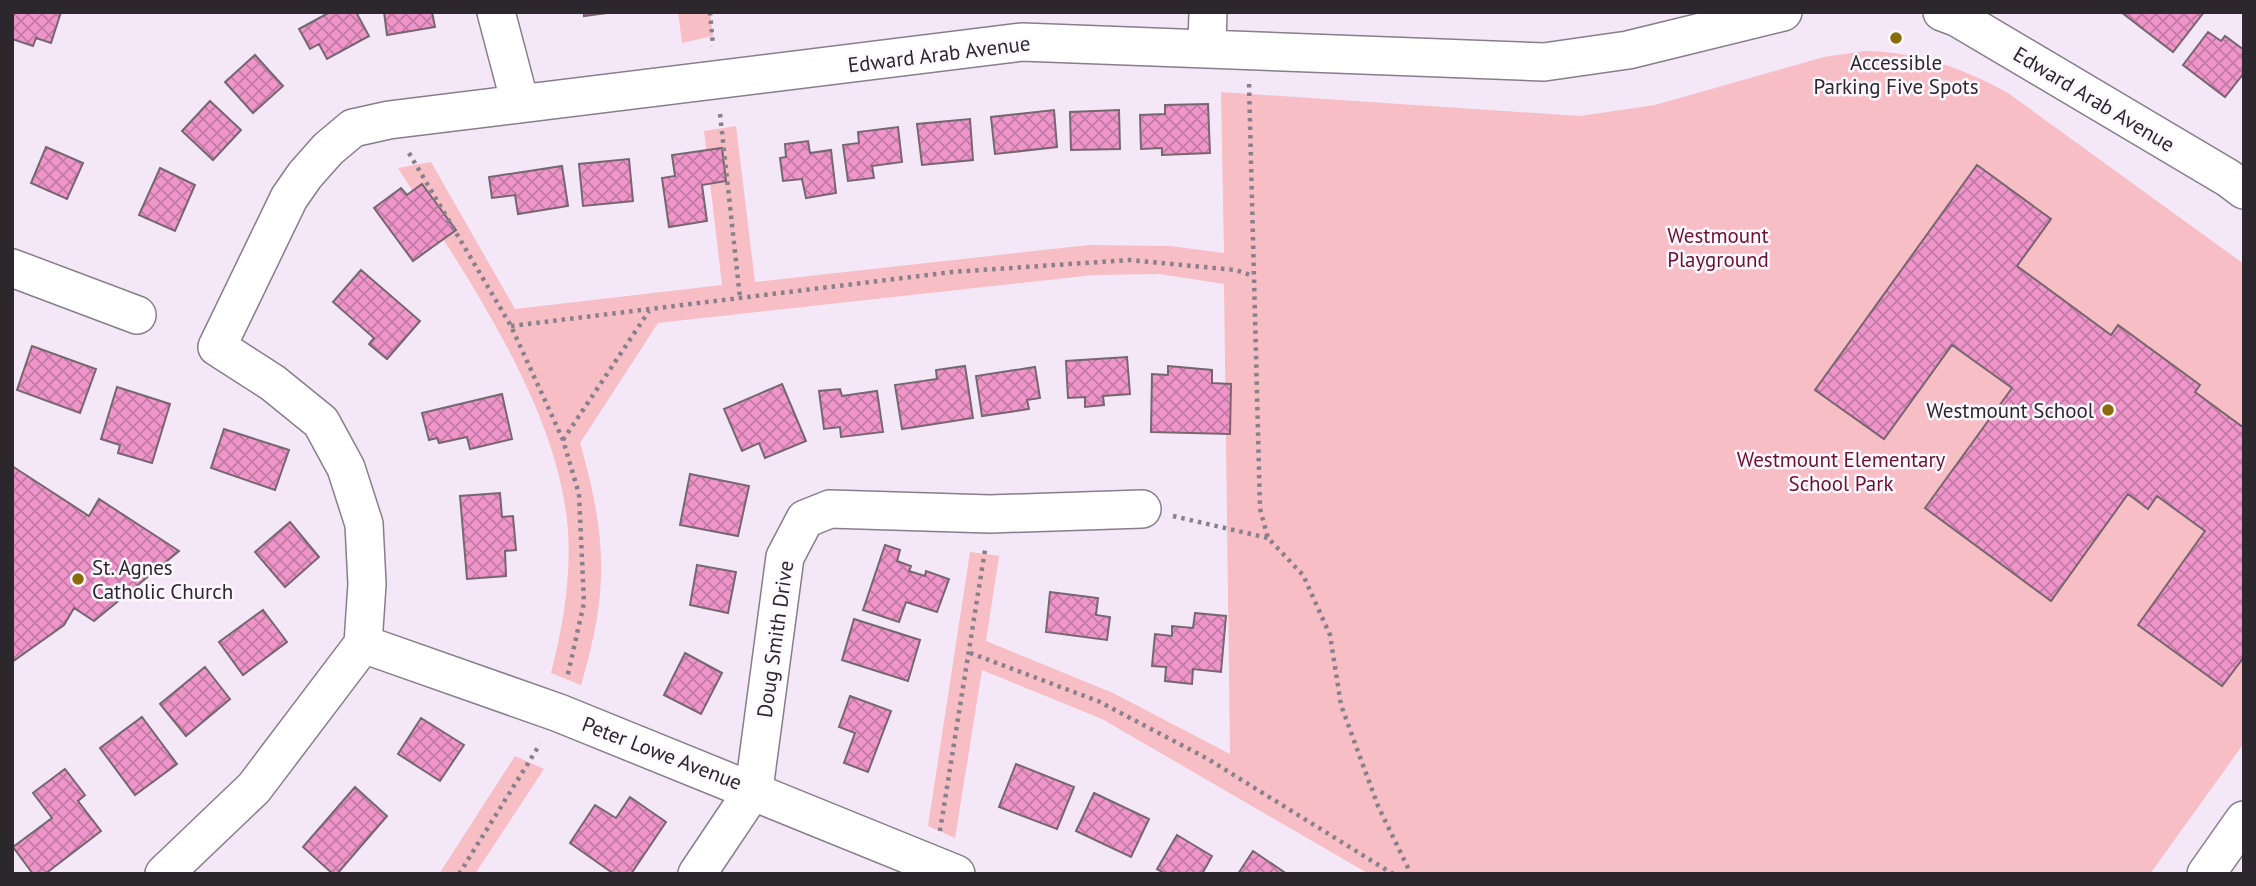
<svg xmlns="http://www.w3.org/2000/svg" width="2256" height="886" font-family="'PT Sans',sans-serif">
<defs>
<pattern id="building-cross-hatch" width="8" height="8" patternUnits="userSpaceOnUse" patternTransform="scale(1.75)"><rect width="8" height="8" fill="#ef95ca"/><path d="M0 0l8 8M0 8l8-8" fill="none" stroke="#c27aa4"/></pattern>
</defs>
<rect width="100%" height="100%" fill="#f4e8f8"/>
<!-- green -->
<path fill="#f7bec5" d="M678 12H710L713 36 682 43Z
M1865 51C1918 52 1963 68 2008 93L2244 264V743L2150 874H1369L1102 719 982 670 955 838 928 826 970 552 999 556 986 641 1113 693 1230 754 1224 284 1160 274 1094 275 658 323 580 443C607 537 609 591 581 685L551 673C563 626 571 579 568 531 559 405 463 272 398 168L431 162 515 309 722 285 704 131 736 126 755 282 1089 245 1170 246 1224 253 1221 92 1580 116 1655 105 1824 57Z
M515 756 544 769 475 874H439Z"/>
<!-- building -->
<path fill="url(#building-cross-hatch)" stroke="#76666f" stroke-width="2" d="M12 12H61L51 43 36 38 33 46 12 39Z
M330 12H356L369 36 327 59 319 44 310 49 299 29Z
M384 12H432L435 27 387 35Z
M584 12H614L584 16Z
M2121 12H2204L2173 52Z
M2208 32 2221 41 2225 36 2244 50V73L2225 97 2183 65Z
M255 55 283 86 253 113 225 82Z
M210 101 241 130 213 160 182 131Z
M1208 104 1210 153 1162 155V148L1141 149 1140 115 1165 114V105Z
M1054 110 1057 147 995 154 991 117Z
M1119 110 1120 149 1071 150 1070 112Z
M970 119 973 160 922 165 917 124Z
M898 127 902 162 872 166 874 178 848 181 843 145 859 143 858 132Z
M808 141 810 153 831 150 836 193 806 198 802 179 783 181 780 158 786 157 785 144Z
M46 147 83 163 67 199 31 183Z
M722 148 726 181 702 185 707 221 669 227 662 178 675 176 672 155Z
M629 159 633 201 583 206 579 164Z
M1977 165 2051 219 2017 266 2111 335 2118 325 2200 385 2195 392 2244 428V657L2222 686 2138 625 2205 531 2157 496 2148 509 2128 494 2051 601 1925 508 2012 388 1952 345 1884 439 1815 390Z
M562 166 568 206 518 214 515 195 492 198 489 177Z
M160 168 195 185 175 231 139 215Z
M422 184 456 230 413 261 374 208 401 188 407 195Z
M361 270 420 321 387 359 369 344 374 338 333 302Z
M32 346 96 369 80 413 17 390Z
M1127 357 1130 394 1103 396 1104 405 1085 407V397L1068 398 1066 361Z
M965 366 973 418 902 429 895 385 937 379 936 370Z
M1168 366 1212 370V383L1231 384 1230 434 1151 432 1152 374 1168 375Z
M1035 367 1040 398 1027 400 1029 409 982 416 976 376Z
M782 384 806 441 765 458 759 443 742 451 724 409Z
M117 387 170 404 152 463 118 453 120 445 101 439Z
M840 389 842 396 877 391 883 432 841 437 840 427 824 429 819 391Z
M502 394 512 439 470 449 467 437 439 443 437 438 429 440 422 413Z
M224 429 289 450 275 490 211 468Z
M12 466 89 516 99 499 179 551 94 621 74 608 64 625 12 662Z
M690 474 749 486 738 536 680 525Z
M500 493 502 517 513 516 516 550 505 551 506 576 467 579 460 496Z
M290 522 319 557 285 587 255 552Z
M885 545 900 550 897 561 911 566 909 571 925 576 926 571 949 579 937 612 906 602 899 622 863 610Z
M697 565 736 572 728 613 690 605Z
M1050 592 1098 598 1096 615 1110 617 1107 640 1046 632Z
M263 610 287 642 243 675 219 642Z
M1195 613 1226 616 1221 672 1193 669 1192 684 1165 681 1166 667 1152 666 1155 634 1172 636V626L1193 628Z
M854 619 920 640 908 681 842 660Z
M685 653 722 673 701 714 664 695Z
M205 667 230 699 186 736 160 704Z
M850 696 891 711 868 772 844 763 855 733 839 727Z
M142 717 177 764 135 795 100 748Z
M421 718 464 745 440 781 398 754Z
M1016 764 1074 787 1057 829 999 807Z
M65 769 85 795 78 801 101 831 45 874H33L13 847 52 818 33 793Z
M355 787 387 816 337 874H333L303 847Z
M1094 793 1149 819 1131 857 1076 831Z
M630 797 666 822 631 874H614L570 843 595 805 616 818Z
M1177 835 1212 856 1202 874H1166L1157 869Z
M1253 851 1287 874H1238Z"/>
<g fill="none" stroke-linecap="round" stroke-linejoin="round">
<defs>
<path id="minor" d="M496 12 520 103
M1942 12 1958 18 2228 178 2244 190
M1207 46 1208 12
M12 268 137 315
M363 644 559 713 956 874
M164 874 254 788 363 644 367 584 364 524 346 468 321 422 273 383 217 347 289 198 305 175 328 149 353 128 389 120 1022 42 1544 62 1628 50 1783 12
M697 874 754 789 785 557 805 519 830 509 990 514 1142 509
M2206 874 2244 820"/>
</defs>
<!-- minor casing -->
<use href="#minor" stroke="#877d8b" stroke-width="40"/>
<!-- path -->
<path stroke="#89808b" stroke-width="4.5" stroke-dasharray="3.5 5" stroke-linecap="butt" d="M710 12 713 46
M1249 84 1260 509 1268 538 1303 575 1330 635 1341 705 1378 806 1411 874
M720 114 740 298
M409 153 511 326 563 440 579 494 584 603 567 678
M511 326 952 272 1129 260 1236 270 1253 276
M563 440 649 311
M1173 516 1268 538
M970 653 1098 701 1208 759 1393 874
M940 831 985 550
M459 874 540 744"/>
<!-- minor -->
<use href="#minor" stroke="#fff" stroke-width="37"/>
</g>
<!-- markers -->
<g fill="#8a6b0a" stroke="#fdf8ff" stroke-width="2.5">
<circle cx="1896" cy="38" r="7"/>
<circle cx="2108" cy="410" r="7"/>
<circle cx="78" cy="579" r="7"/>
</g>
<g text-anchor="middle" dominant-baseline="central" stroke-width="5" stroke-linejoin="round" paint-order="stroke">
<!-- street labels -->
<g font-size="21" fill="#2c272d" stroke="#fdf8ff">
<text transform="translate(939 54) rotate(-7)">Edward Arab Avenue</text>
<text transform="translate(2094 99) rotate(31)">Edward Arab Avenue</text>
<text transform="translate(775 639) rotate(-82)">Doug Smith Drive</text>
<text transform="translate(662 753) rotate(21)">Peter Lowe Avenue</text>
</g>
<!-- poi labels -->
<g font-size="21" fill="#2c272d" stroke="#fdf8ff">
<text x="1896" y="62">Accessible<tspan x="1896" dy="24">Parking Five Spots</tspan></text>
<text x="2094" y="410" text-anchor="end">Westmount School</text>
<text x="92" y="567" text-anchor="start">St. Agnes<tspan x="92" dy="24">Catholic Church</tspan></text>
</g>
<!-- park labels -->
<g font-size="21" fill="#6d112c" stroke="#fdf8ff">
<text x="1718" y="235">Westmount<tspan x="1718" dy="24">Playground</tspan></text>
<text x="1841" y="459">Westmount Elementary<tspan x="1841" dy="24">School Park</tspan></text>
</g>
</g>
<!-- border -->
<rect width="2256" height="886" fill="none" stroke="#2c272d" stroke-width="28"/>
</svg>
